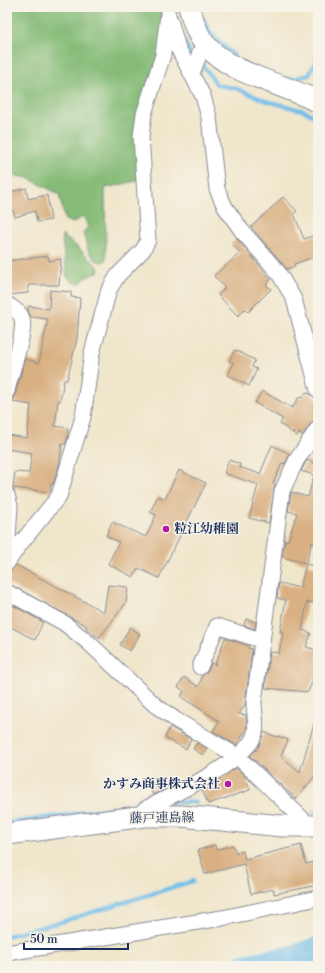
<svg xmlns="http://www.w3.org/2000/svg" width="325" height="973" font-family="'Libre Bodoni','Noto Serif JP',serif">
<rect width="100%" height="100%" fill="#f7f3e8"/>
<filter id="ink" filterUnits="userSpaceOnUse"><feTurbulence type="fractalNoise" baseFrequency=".025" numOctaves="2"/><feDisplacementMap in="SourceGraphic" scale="8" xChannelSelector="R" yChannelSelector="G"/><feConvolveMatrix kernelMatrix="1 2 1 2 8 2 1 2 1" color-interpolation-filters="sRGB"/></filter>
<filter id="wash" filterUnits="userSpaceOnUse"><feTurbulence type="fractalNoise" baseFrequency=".012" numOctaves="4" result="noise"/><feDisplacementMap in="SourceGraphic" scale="16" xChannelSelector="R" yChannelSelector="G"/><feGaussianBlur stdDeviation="0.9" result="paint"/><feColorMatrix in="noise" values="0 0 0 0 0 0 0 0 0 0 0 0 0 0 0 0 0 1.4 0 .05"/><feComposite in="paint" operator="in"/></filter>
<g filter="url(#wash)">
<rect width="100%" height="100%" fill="#f0e6cb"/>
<!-- forest -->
<path fill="#86bc78" stroke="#50766b" d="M7 7H170L176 51 157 63 137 181 105 188 106 260 102 262 97 261 89 252 83 233 88 227 83 216 73 223 65 220 59 194 28 178 7 174Z
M62 235 80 249 99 268 98 272 85 278 80 284 72 282 67 277C66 262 62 250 62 235Z"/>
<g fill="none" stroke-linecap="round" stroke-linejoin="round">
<!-- stream -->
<path stroke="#6fbeea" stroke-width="4" d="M203 19 210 32 234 56
M181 36 190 52 195 58
M200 61 217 85 235 88 267 101 305 111 318 119
M284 78 292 79 309 75 318 57
M170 803 196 802
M313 812H318
M7 823 143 804
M7 936 64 921 193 881"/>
<!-- river -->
<path stroke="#6fbeea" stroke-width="25" d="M245 966 292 958 318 949"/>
</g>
<g id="blocks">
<!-- building -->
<path fill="#d9b082" d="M26 188 28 199 47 195 51 220 37 222 35 211 15 217 13 210 7 212V193Z
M283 197 297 211 294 214 304 239 315 235 318 242V251L313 254 314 257 294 264 295 266 287 269 251 227Z
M237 239 271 279 266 285 271 289 248 312 245 309 238 316 218 295 225 288 214 276 240 253 232 244Z
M48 256 49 261 61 259 59 285H28V293L7 295V261Z
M50 290 71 292V297L80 298 77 339 67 380H64L60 401H58L55 426 68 428 67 440 65 444H62L59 466 53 484H51L50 492 13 488 15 472 29 473 32 453 7 449V435L27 438 31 405 13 402 25 359 39 363 48 319 31 317 28 311 29 306 49 309Z
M235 350 255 360 252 367 257 369 249 386 228 375 234 363 229 361Z
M262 391 292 408 299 397 302 398 306 392 318 399V419L311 423 303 435 299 433 297 436 280 424 283 419 255 403Z
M272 445 290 454 285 464 282 463 273 484H275L269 523 249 518 258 485 224 473 229 460 240 464 239 467 260 474Z
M307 460 318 465V537L316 544 312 542 306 563 282 557 285 540 288 541 297 513 288 511 291 494V492L308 497 314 475 301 471Z
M179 470 206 483 159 578 138 568 133 577 108 564 119 542 106 536 112 522 146 537 156 515 150 512 158 496 165 499Z
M306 564 318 567V604L307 602 302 630 311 633 306 647 318 650V678L314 677 308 692 265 688 270 652 279 653 283 632H280L286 600 277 598 279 583 300 588Z
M16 565 104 612 108 585 128 587 126 603 99 638 86 628 87 626 7 583V577L10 571Z
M7 602 43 622 35 640 7 625Z
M246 619 256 622 255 629 244 625Z
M130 627 140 634 130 651 120 645Z
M225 638 249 646 248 648 252 649 245 705 239 714 246 715V730L236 745 213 731 219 721 181 697 184 691 178 687 184 677 199 687 202 676 208 671 211 663 215 665Z
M315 720H318V772L296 799 250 756 258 748 264 732 277 737 278 736 288 740 281 756 300 772Z
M170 727 191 739 186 749 165 738Z
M197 743 207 749 203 755 193 749Z
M236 768 249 780 247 782 250 790 208 804 202 790Z
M156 777 162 790 153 795 147 781Z
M215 845 216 850 233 845 236 853 243 851 245 859 301 845 306 864 314 862 318 885 274 894V889L251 894 244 864 205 874 198 850Z"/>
</g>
</g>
<g filter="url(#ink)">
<use href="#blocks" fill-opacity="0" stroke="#868a94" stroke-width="1"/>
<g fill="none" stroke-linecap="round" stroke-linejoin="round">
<defs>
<path id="street" d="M170 20 178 48 203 96 209 117 217 189 225 207 242 231 278 272 294 299 318 390
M192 73 204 43
M7 304C12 308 21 312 22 319 26 334 10 374 7 391
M7 495 10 506 7 553
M7 563 21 543 59 496 83 417 92 353 109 290 118 275 143 250 148 240 141 136 144 114 163 55 168 14
M7 592 64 623 89 643 155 705 176 720 237 756 312 828
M200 667 217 626 261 640
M145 816V809C170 796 249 761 255 733 257 724 254 712 254 702L282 491 296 461 318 428
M7 953 222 918 318 898"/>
<path id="secondary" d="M189 7C193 19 196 33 204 43 230 75 283 83 318 102
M7 834 145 816H181L282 826H318"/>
</defs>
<!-- street casing -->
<use href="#street" stroke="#868a94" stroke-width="17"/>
<!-- secondary casing -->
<use href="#secondary" stroke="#868a94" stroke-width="23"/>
<!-- street -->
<use href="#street" stroke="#fff" stroke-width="15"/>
<!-- secondary -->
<use href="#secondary" stroke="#fff" stroke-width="21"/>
</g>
</g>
<!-- markers -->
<g fill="#b5179e" stroke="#f7f3e8" stroke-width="1.5">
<circle cx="166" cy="529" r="4"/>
<circle cx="228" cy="784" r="4"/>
</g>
<g text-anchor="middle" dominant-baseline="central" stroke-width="3" stroke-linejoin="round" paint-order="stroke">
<!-- poi labels -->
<g font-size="13" font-weight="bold" fill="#1b2f5e" stroke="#f7f3e8" text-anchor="start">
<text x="174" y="529">粒江幼稚園</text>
<text x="220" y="784" text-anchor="end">かすみ商事株式会社</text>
</g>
<!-- street labels -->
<g font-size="13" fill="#1b2f5e" stroke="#f7f3e8">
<text transform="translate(162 818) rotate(-1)">藤戸連島線</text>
</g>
</g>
<!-- margin -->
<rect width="325" height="973" fill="none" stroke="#f7f3e8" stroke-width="24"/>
<!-- scale -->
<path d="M24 943v6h104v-6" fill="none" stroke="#1b2f5e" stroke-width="2"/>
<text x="30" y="943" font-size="12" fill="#1b2f5e" stroke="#f7f3e8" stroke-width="3" paint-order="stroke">50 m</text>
</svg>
